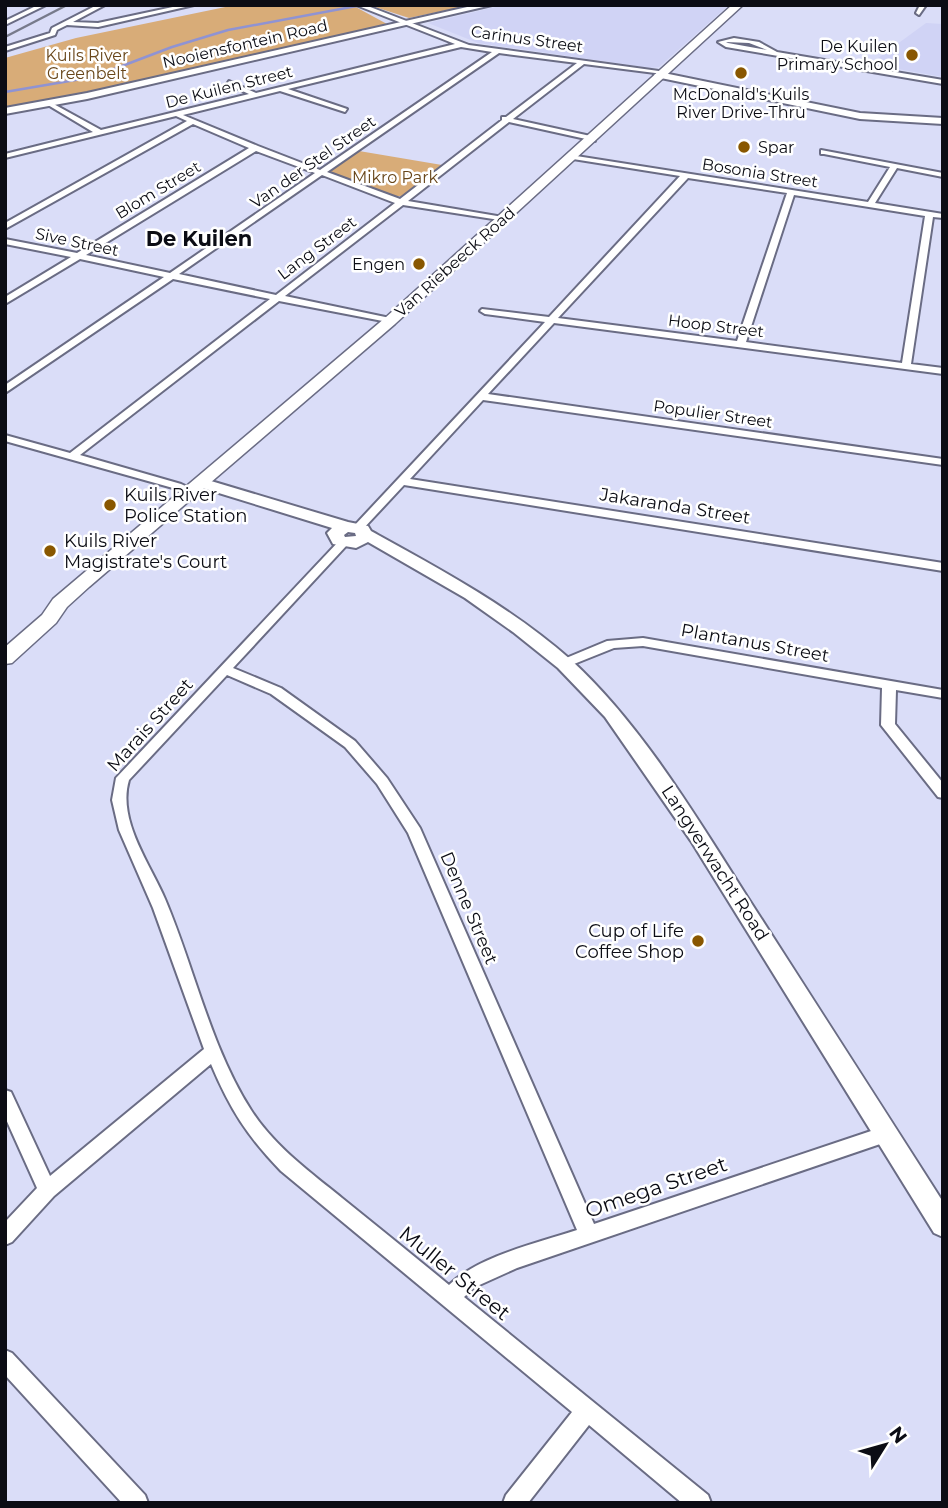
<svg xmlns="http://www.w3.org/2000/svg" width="948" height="1508" font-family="Montserrat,sans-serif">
<rect width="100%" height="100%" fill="#daddf8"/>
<!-- built -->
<path fill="#d0d3f5" d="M504 5H729L659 67 650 68 478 43 428 23Z
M926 23 943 24V77L870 64Z"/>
<!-- green -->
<path fill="#d8ac78" d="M235 5H352L387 24 93 92 5 108V58L76 38Z
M369 5H471L409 18Z
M359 151 442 165 402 196H391L329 172Z"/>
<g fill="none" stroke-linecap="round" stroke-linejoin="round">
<!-- stream -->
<path stroke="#8f93d3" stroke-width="2.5" d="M461 5 464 6
M5 92 93 77 172 47 228 30 362 5"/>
<defs>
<path id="minor" d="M38 5H46L5 25V21Z
M97 5H105L73 22 98 23 182 5H194L98 27 67 25 57 30 55 35 5 51V47L50 33 52 28Z
M356 5H365L469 45 666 72 663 74 584 64 513 119 595 137V141L509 122 408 201 503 217H506V221L403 205 285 296 390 318 393 319V323L279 301 80 455 181 484 194 490V494H186L173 488 5 441V435L70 453 270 299 173 279 5 393V385L164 277 80 259 5 304V297L71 257 5 244V239L77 253 249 148 193 124 5 229V223L187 121 176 116 5 158V154L93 132 48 105 50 102 101 130 249 94 227 84 229 81 256 93 455 44ZM461 47 492 52 320 170 258 146 183 115 280 91 345 112 347 109 288 89ZM499 53 577 63 506 117H502V120L400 199 327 172ZM256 151 315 173 170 273 86 255ZM322 175 395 203 276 295 179 274Z
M920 5H926L919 15 916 13Z
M734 38 759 42 777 52 943 80V84L726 47 718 42ZM726 42 749 43 767 50 728 43Z
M821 150 943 173V177L897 168 875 203 943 214V218L933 217 911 364 943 368V374L554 323 488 394 943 459V465L483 400 410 479 943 563V571L404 485 362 530H354V526L545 322 485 314 480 311 482 309 549 317 680 176 573 159H570V155L868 202 890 167 824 154H821ZM688 178 787 193 737 341 558 318ZM794 195 925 216 902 363 746 342Z
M343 539 349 543 347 545 233 668 281 688 355 741 387 778 420 828 594 1224 886 1126 892 1128 895 1134 892 1140 886 1142 517 1268 475 1287 464 1297 708 1495 711 1503H682L589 1425 528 1503H503L506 1495 572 1412 281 1171C247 1136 230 1109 211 1064L54 1196 12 1242 5 1245V1222L37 1188 5 1117V1090L11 1092 50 1176 204 1049 153 908 119 830 112 800 116 778 339 541ZM227 675 271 694 345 747 377 784 408 833 577 1230C537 1243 479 1256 449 1285 414 1256 378 1227 342 1198 310 1172 274 1146 251 1110 211 1048 194 967 165 899 150 864 117 820 129 780Z
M643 638 943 690V698L896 690 895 724 943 783V798L938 797 881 725 882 688 643 646 614 648 564 668 557 664 559 661 607 641Z
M5 1350 12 1353 145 1495 148 1503H122L5 1375Z"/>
<path id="tertiary" d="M476 5H492L87 99 5 114V108L87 93Z
M659 72 860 113 943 118V124L860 119 656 77 654 75Z
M201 478 348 522 368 526 371 531C440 569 511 607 571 660 641 724 697 818 748 898 813 999 878 1100 943 1202V1237L934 1233 691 841 605 717 558 668 513 632 465 598 368 542 356 548 333 544 327 533 332 528 196 486 193 483 196 480ZM348 532 355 533 356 536 345 537 344 535Z"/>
<path id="primary" d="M732 5H743L395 324 89 587 67 607 56 623 12 663 5 664V647L42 615 53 599 385 318Z"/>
</defs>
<!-- minor casing -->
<use href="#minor" stroke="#6a6c84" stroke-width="4"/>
<!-- tertiary casing -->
<use href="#tertiary" stroke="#6a6c84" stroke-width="4"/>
<!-- primary casing -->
<use href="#primary" stroke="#6a6c84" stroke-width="3"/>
<!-- minor -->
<use href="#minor" fill="#fff" fill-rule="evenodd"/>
<!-- tertiary -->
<use href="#tertiary" fill="#fff" fill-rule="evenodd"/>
<!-- primary -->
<use href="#primary" fill="#fff" fill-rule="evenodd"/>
<!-- rail -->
<path stroke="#777a8b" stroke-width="2.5" d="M5 37 67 5"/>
</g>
<!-- markers -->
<g fill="#895700" stroke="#fff" stroke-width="2.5">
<circle cx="912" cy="55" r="7"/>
<circle cx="741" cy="73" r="7"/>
<circle cx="744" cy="147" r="7"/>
<circle cx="419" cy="264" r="7"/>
<circle cx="110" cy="505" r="7"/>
<circle cx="50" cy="551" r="7"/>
<circle cx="698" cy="941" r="7"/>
</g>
<g text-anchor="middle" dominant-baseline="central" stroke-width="5" stroke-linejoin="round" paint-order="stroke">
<!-- far-street labels -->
<g font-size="16" fill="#0b0c14" stroke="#fff">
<text transform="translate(527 39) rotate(8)">Carinus Street</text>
<text transform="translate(245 44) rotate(-13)">Nooiensfontein Road</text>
<text transform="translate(229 87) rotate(-14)">De Kuilen Street</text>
<text transform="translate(313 162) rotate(-35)">Van der Stel Street</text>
<text transform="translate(760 173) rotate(9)">Bosonia Street</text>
<text transform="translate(158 190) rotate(-31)">Blom Street</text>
<text transform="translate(77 242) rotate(12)">Sive Street</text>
<text transform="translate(317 248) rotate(-37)">Lang Street</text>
<text transform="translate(455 262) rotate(-42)">Van Riebeeck Road</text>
<text transform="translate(716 326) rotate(7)">Hoop Street</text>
<text transform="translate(713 414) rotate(8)">Populier Street</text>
</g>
<!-- far-poi labels -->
<g font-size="16" fill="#0b0c14" stroke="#fff" text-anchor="end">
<text x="898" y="46">De Kuilen<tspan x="898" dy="18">Primary School</tspan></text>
<text x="741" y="94" text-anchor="middle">McDonald's Kuils<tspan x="741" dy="18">River Drive-Thru</tspan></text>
<text x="758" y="147" text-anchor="start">Spar</text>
<text x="405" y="264">Engen</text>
</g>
<!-- far-park labels -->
<g font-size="16" fill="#68461a" stroke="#fff">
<text x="87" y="55">Kuils River<tspan x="87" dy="18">Greenbelt</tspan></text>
<text x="395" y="177">Mikro Park</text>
</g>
<!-- poi labels -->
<g font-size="18" fill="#0b0c14" stroke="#fff" text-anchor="start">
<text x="124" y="495">Kuils River<tspan x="124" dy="21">Police Station</tspan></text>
<text x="64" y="541">Kuils River<tspan x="64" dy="21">Magistrate's Court</tspan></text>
<text x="684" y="931" text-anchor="end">Cup of Life<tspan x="684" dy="21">Coffee Shop</tspan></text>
</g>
<!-- street labels -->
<g font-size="18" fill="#0b0c14" stroke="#fff">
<text transform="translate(675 506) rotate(9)">Jakaranda Street</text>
<text transform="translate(755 643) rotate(10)">Plantanus Street</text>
<text transform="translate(150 725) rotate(-48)">Marais Street</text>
<text transform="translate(715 863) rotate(57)">Langverwacht Road</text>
<text transform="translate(469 908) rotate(67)">Denne Street</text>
</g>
<!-- far-district labels -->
<g font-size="21" font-weight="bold" fill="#0b0c14" stroke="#fff">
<text x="199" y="238">De Kuilen</text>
</g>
<!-- near-street labels -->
<g font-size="21" fill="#0b0c14" stroke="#fff">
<text transform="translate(656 1187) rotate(-19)">Omega Street</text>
<text transform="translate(455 1273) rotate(39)">Muller Street</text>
</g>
</g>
<!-- border -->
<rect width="948" height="1508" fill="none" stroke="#0b0c14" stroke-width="14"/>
<!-- north arrow -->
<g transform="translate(885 1445) rotate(53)" stroke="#ffffff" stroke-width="5" paint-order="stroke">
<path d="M0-5L12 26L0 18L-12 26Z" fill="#0b0c14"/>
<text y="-10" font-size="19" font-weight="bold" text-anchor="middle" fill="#0b0c14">N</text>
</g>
</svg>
